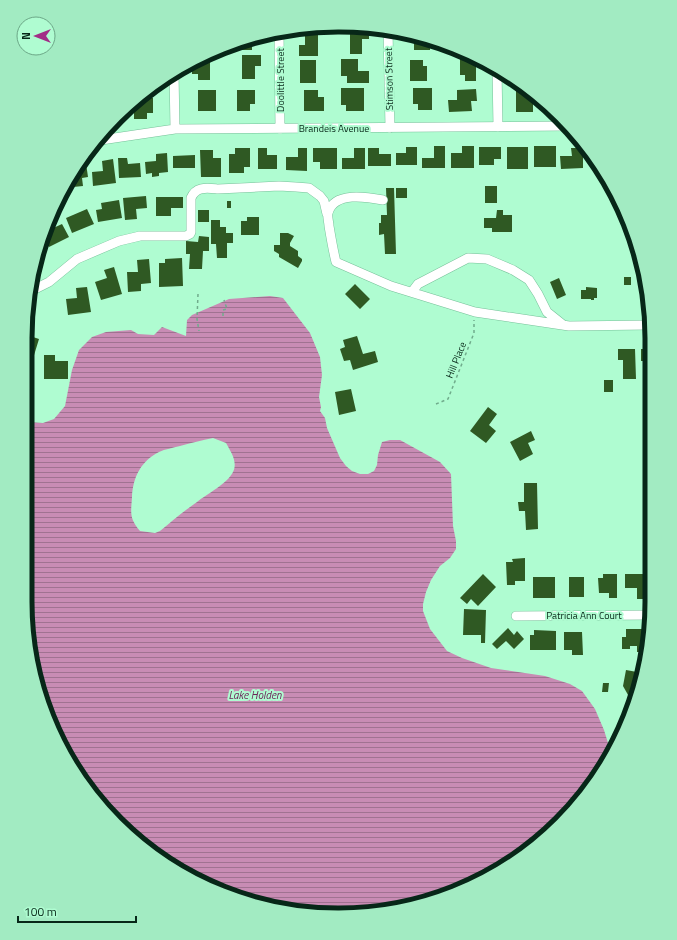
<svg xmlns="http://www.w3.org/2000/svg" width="677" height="940" font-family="'Titillium Web',sans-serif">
<defs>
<pattern id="water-rules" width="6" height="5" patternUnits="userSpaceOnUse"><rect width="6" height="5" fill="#c88cb4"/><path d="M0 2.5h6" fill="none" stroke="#a07291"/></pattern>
</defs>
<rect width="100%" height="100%" fill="#affcd1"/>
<!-- water -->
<path fill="url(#water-rules)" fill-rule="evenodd" d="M270 296 283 298 310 333 320 357 322 375 319 397 321 407 320 411 325 418 327 428 340 458 346 466 352 471 360 474H368L374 471 377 465 378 455 382 442 390 440H400L440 462 451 474 453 526 456 541V549L450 558 440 566 431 580 426 592 423 604V611L430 629 447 651 462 658 491 668 545 676 570 684 582 691 595 709 604 730 608 743 605 764 587 793 545 837 477 883 380 912H297L200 883 132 837 78 775 36 683 25 601 28 422 43 423 54 419 65 406 72 370 79 350 92 337 106 332 131 330 138 334 154 335 162 327 186 336 187 320 192 315 229 299ZM213 438 226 443C231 452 238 462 233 472 228 483 207 494 197 502 184 511 172 521 160 531L155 533 140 531C129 518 131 513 132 497 133 477 141 461 159 452 165 449 173 448 180 446 191 443 202 440 213 438Z"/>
<!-- building -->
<path fill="#2f5923" d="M350 31H369V39H362V54H350Z
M305 32H318V56H299V45H305Z
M407 34 420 36 430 40V50H414V37H407Z
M252 38V50H240L239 41Z
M456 49 466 53H456Z
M242 55H261V66H255V79H242Z
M198 59H210V80H198V74H192V62Z
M341 59H358V71H369V83H347V76H341Z
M460 59H476V81H465V75H460Z
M300 60H316V83H300Z
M410 60H423V66H427V81H410Z
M341 88H364V111H346V105H341Z
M413 88H432V110H418V104H413Z
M476 89 477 101H471L472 111 449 112 448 100H457V90Z
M516 89H527L533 93V112H516Z
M198 90H216V111H198Z
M237 90H255V104H250V111H237Z
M304 90H318V97H324V111H304Z
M139 98H153V113H147V119H134V101Z
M434 146H445V168H422V158H434Z
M462 146H474V168H451V153H462Z
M534 146H556V167H534Z
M406 147H417V165H396V153H406Z
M479 147H501V159H494V165H479Z
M507 147H528V169H507Z
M235 148H250V167H244V173H229V154H235Z
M258 148H267V155H277V169H258Z
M298 148H307V171L286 170V157H298Z
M313 148H337V169H320V162H313Z
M354 148H365V169H342V158H354Z
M368 148H379V154H391V166H368Z
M571 148H583V168L561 169 560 156H572Z
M200 150H213V158H221V177H201Z
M167 153 168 172 159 173V176L152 177V173L146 174 145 162 156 161V154Z
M195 155V168H173V156Z
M118 158H127L128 164 140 163 141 177 119 178Z
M113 159 116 183 93 186 92 172 103 171 102 161Z
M86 163 88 177 82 178 83 186 73 187 71 180H68L82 164Z
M485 186H497V203H485Z
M386 188H394L396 254H385L384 234 379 235V223H381V215H387Z
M396 188H407V198H396Z
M146 196 147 208 136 209 137 219 125 220 123 198Z
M156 197H183V208H171V216H156Z
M119 200 122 218 98 222 96 210 102 209 101 203Z
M227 201H231V208H227Z
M87 209 94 224 72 233 66 218Z
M198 210H209V222H198Z
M497 210H503V215H512V232H492V228H484V218H496Z
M247 217H259V235H241V221H247Z
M211 220H220V227H226V233H233V243H227V258H217L216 244H211Z
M62 224 69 237 49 247 45 240 49 230Z
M280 233H288L294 236 290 243V246L298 251V256L302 259V261L298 268 279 257V254L274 251V245H280Z
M199 236 209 237V251H203L202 269H189L190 254H186V241L198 242Z
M182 258 183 286 159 287V263H165V259Z
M149 259 151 283 141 284V291L128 292 127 272H138L137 260Z
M38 260 43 265 31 276Z
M114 267 122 294 101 300 95 282 107 278 104 270Z
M624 277H631V285H624Z
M559 278 566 295 557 299 550 282Z
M643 279H644L649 297H643Z
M355 284 370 299 360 309 345 294Z
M87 287 91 312 68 315 66 299 77 298 76 288Z
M586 287 597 288V298H594V300H591V299H581V290H586Z
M30 336 39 339 31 365H29Z
M357 336 363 354 375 351 378 362 353 370 350 360 344 361 340 349 345 347 343 340Z
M618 349H635L636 379H623V360H618Z
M641 349H650V374H648V361H641Z
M44 355H55V361H68V379H44Z
M604 380H613V392H604Z
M351 389 356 411 339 415 335 392Z
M488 407 497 414 489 425 496 431 486 443 470 431Z
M531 431 535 440 528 443 533 454 520 461 510 442Z
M524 483H537L538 529 526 530 525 511H519L518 502H524Z
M525 558V581H515V585H507L506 562H513L512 559Z
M483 574 496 587 478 606 471 599 467 604 460 598Z
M603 574H617V598H609V593H599L598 578H603Z
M625 574H648V599H637V588H625Z
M533 577H555V598H533Z
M569 577H584V597H569Z
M464 609 486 610 485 643H481V635H463Z
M508 628 514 635 517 631 524 639 514 649 506 641 497 649 492 644Z
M626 629H645L644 652H637V646H630V649H622V637H626Z
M534 630 556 631V650H530V635H534Z
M564 632H582L583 655H572V650H564Z
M626 670 637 672V676L638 677 637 683 638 684 641 682 635 700 632 702 623 686Z
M603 683H609L608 692H602Z"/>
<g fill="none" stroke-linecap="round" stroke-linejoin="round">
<defs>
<path id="minor" d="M388 30 390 128
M279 32 280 129
M497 70 498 127
M174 73 175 129
M101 140 175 129 568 126
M383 200C367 197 334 191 328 213 327 217 329 222 329 226 331 238 333 250 336 262L391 286 475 312 569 326 649 325
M31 289 37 288 49 282 77 259 119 241 140 236H186L190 234 191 232V198C196 186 207 188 218 189L279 186 296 187 309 188 320 196 324 201 327 214
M412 292 418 284 468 258 487 259 513 270 529 280 538 294 547 312 562 324
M516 616 651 615"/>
</defs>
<!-- minor casing -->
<use href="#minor" stroke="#76c199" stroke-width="10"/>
<!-- path -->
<path stroke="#70ac8c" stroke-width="1.5" stroke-dasharray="3 3" stroke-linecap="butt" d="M198 294 197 319 199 331
M223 316V310L227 309 224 300
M436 404 448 399 474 333V320
M607 749H612V752H607Z"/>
<!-- minor -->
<use href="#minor" stroke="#fff" stroke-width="9"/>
</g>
<g text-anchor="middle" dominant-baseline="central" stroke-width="4" stroke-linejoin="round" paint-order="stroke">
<!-- street labels -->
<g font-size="10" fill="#072718" stroke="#affcd1">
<text transform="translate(389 79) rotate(-91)">Stimson Street</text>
<text transform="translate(280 80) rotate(-90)">Doolittle Street</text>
<text x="334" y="128">Brandeis Avenue</text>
<text transform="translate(456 360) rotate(-68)">Hill Place</text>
<text x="584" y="615">Patricia Ann Court</text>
</g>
<!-- water labels -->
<g font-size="11" font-style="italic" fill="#6c2559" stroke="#affcd1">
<text x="255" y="695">Lake Holden</text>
</g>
</g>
<!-- crop -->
<path d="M0 0H677V940H0ZM338 32H339A306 306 0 0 1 645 338V602A306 306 0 0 1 339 908H338A306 306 0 0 1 32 602V338A306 306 0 0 1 338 32Z" fill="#a2ebc2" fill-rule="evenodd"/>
<path fill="none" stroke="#072718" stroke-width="5" d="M338 32H339A306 306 0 0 1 645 338V602A306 306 0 0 1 339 908H338A306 306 0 0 1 32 602V338A306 306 0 0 1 338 32Z"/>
<!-- north arrow -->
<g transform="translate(36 36) rotate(270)"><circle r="19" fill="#affcd1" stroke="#6ca787"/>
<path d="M0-3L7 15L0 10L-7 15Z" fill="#a22d86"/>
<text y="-6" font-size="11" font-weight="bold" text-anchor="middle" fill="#072718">N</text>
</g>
<!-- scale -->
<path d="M18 916v6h118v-6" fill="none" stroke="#072718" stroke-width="2"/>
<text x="24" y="916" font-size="12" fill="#072718" stroke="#affcd1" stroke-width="3" paint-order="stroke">100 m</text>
</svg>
